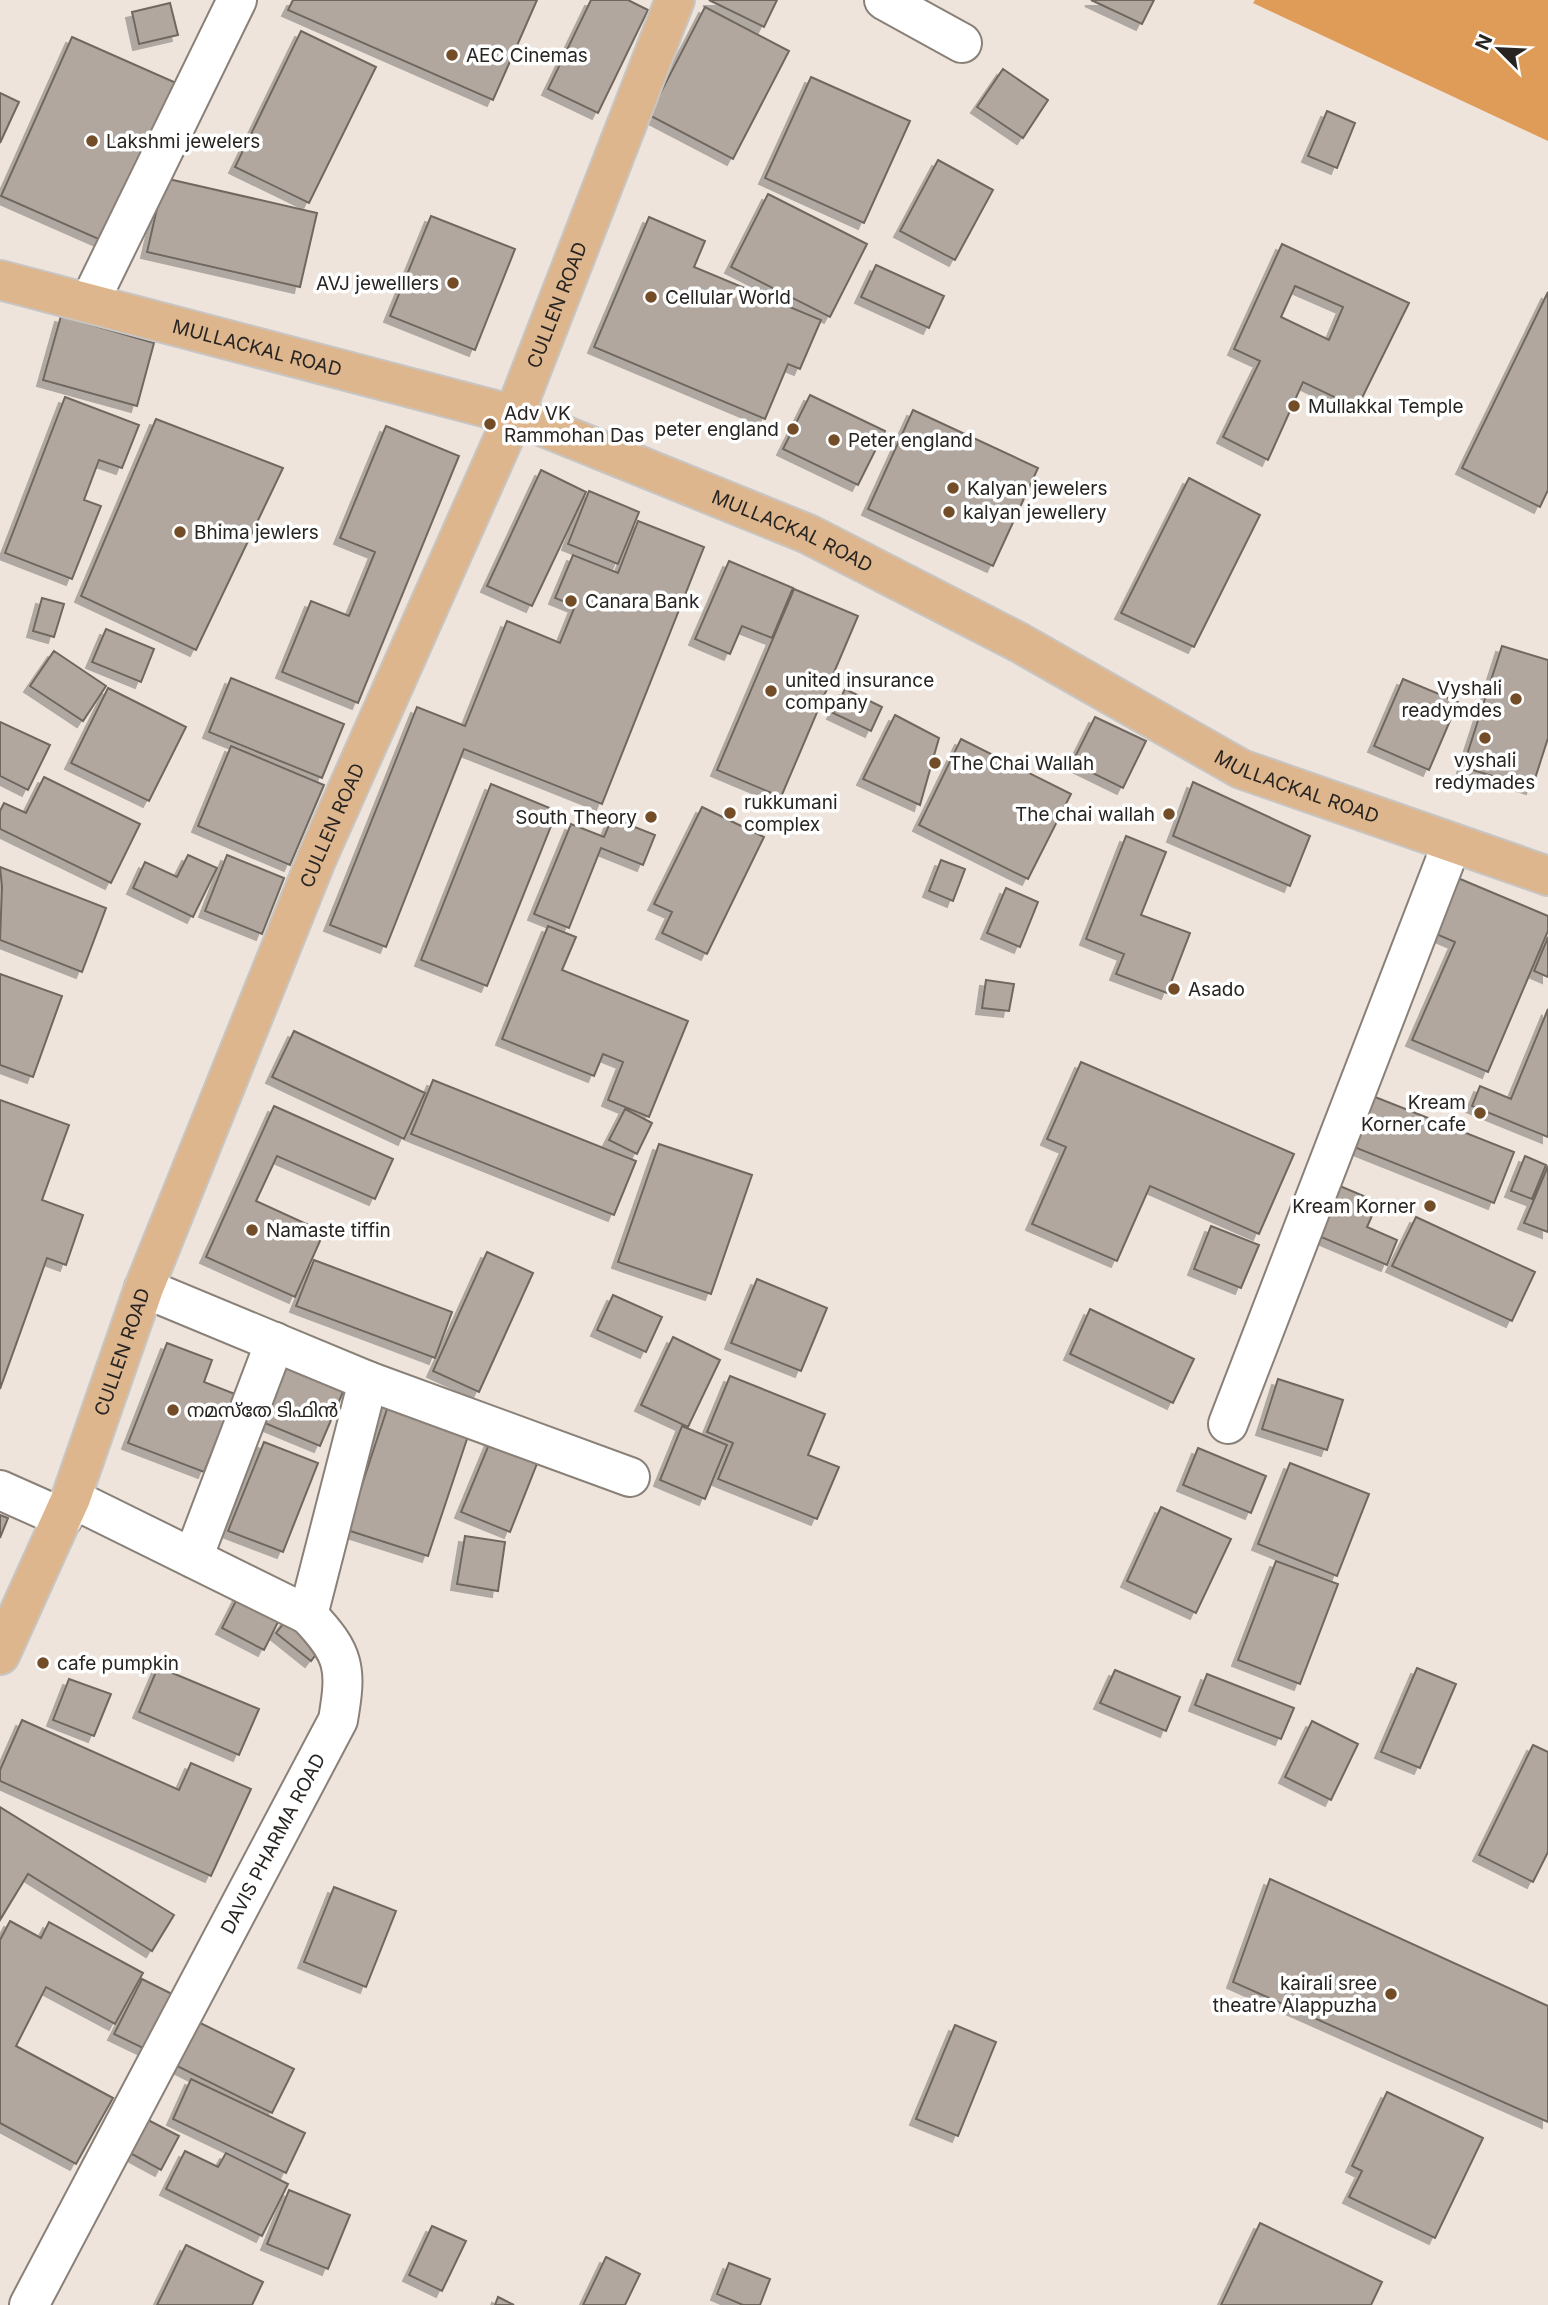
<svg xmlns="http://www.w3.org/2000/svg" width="1548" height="2305" font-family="Inter,'Noto Sans Malayalam',sans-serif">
<defs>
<filter id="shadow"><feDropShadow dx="-6" dy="6" stdDeviation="0" flood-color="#0004"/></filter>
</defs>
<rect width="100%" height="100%" fill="#eee4db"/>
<!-- water -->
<path fill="#df9c58" d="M1255 0H1548V141L1253 3Z"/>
<!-- building -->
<path fill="#b1a79f" stroke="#70685f" stroke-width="2" fill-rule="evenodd" filter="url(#shadow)" d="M293 0H537L493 100 288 10Z
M591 0H628L648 10 598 113 548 89Z
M709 0H777L764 27Z
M1091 0H1154L1142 24Z
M170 3 178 35 139 44 132 12Z
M705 7 789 51 733 159 649 115Z
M301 31 376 67 309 203 235 167Z
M72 37 183 86 112 245 1 196Z
M1003 69 1048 100 1023 138 977 107Z
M811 77 910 121 864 223 765 178Z
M0 93 19 102 0 143Z
M1327 111 1355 123 1337 168 1308 156Z
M938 160 993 190 955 260 900 231Z
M164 178 317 213 300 287 147 252Z
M768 194 867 244 830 317 731 267Z
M431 216 515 249 475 350 390 316Z
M649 217 705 241 694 267 821 320 800 369 788 364 765 419 594 347Z
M1282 244 1409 303 1357 408 1303 382 1268 460 1223 437 1260 361 1234 349ZM1295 286 1343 307 1329 340 1281 317Z
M876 265 944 296 929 328 861 297Z
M1548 292V490L1540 507 1462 468Z
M61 316 154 343 137 406 43 380Z
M810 395 885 431 858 485 783 449Z
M65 397 139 425 122 468 99 460 84 500 101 506 72 579 5 553Z
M913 410 1038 468 993 566 868 509Z
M156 419 283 468 196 650 81 596Z
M386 426 459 456 358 703 282 672 311 601 349 616 375 552 340 538Z
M541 470 586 492 532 606 487 586Z
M1189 478 1260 515 1194 647 1121 613Z
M589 491 639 512 618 564 568 544Z
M638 521 704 547 602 804 464 749 386 947 330 925 417 707 465 726 507 621 560 643 575 606 555 598 573 555 618 573Z
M729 561 793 588 772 638 742 626 730 654 695 639Z
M794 589 858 616 781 797 717 770Z
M42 598 64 604 54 637 33 631Z
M106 629 154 649 141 682 92 662Z
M1502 646 1548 660V738L1532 788 1463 767Z
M54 651 106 686 83 721 30 686Z
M231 678 344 724 322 778 209 732Z
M1403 679 1458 702 1429 770 1374 746Z
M108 688 186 727 149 801 71 763Z
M845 689 882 707 871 731 833 713Z
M895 715 939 738 920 805 863 779Z
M1095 717 1146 741 1123 788 1072 763Z
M0 722 50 745 28 790 0 776Z
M961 739 1071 794 1028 879 919 825Z
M231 746 324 785 290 865 198 826Z
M44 777 140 824 111 883 0 829V811L4 803 26 813Z
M1193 782 1310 836 1290 886 1173 836Z
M491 784 557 811 487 986 421 960Z
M702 807 764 837 707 954 662 933 672 912 654 904Z
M612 818 655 835 643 865 601 848 569 928 534 914 571 824 604 837Z
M1126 836 1166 852 1141 915 1190 933 1167 993 1116 974 1124 954 1086 939Z
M188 855 217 868 193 917 133 888 145 862 177 877Z
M227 855 284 878 262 934 205 911Z
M941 860 965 869 953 901 929 891Z
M0 867 106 908 82 972 0 940 2 887Z
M1453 876 1548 916V931L1488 1072 1412 1040 1455 942 1429 931Z
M1006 888 1038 902 1020 947 987 933Z
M548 926 576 937 562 970 688 1021 649 1117 608 1100 623 1062 603 1054 594 1076 502 1039Z
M1548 937V977L1534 971Z
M0 974 62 996 33 1077 0 1065Z
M986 980 1014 984 1009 1011 982 1008Z
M1548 1009V1137L1472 1106 1480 1086 1511 1099Z
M294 1031 425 1093 404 1139 272 1077Z
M1081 1062 1294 1154 1259 1234 1150 1186 1117 1261 1032 1224 1066 1147 1047 1139Z
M433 1080 636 1161 614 1215 411 1134Z
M1365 1093 1514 1152 1494 1203 1344 1143Z
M0 1100 69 1125 42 1200 83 1215 66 1265 47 1258 0 1389Z
M274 1106 393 1159 375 1199 277 1156 256 1201 324 1232 295 1297 206 1257Z
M625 1109 652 1123 637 1154 609 1140Z
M659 1144 752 1175 711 1294 618 1262Z
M1525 1156 1546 1165 1532 1199 1511 1191Z
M1548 1166V1232L1524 1223Z
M1335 1184 1378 1202 1367 1227 1397 1240 1387 1265 1314 1234Z
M1416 1217 1535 1272 1512 1321 1392 1266Z
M1211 1226 1259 1245 1241 1288 1194 1269Z
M487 1252 533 1273 479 1392 433 1371Z
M314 1260 452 1312 435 1358 296 1306Z
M757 1279 827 1308 801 1371 731 1343Z
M613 1295 662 1317 646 1352 597 1330Z
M1090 1309 1194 1359 1173 1403 1070 1354Z
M673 1337 720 1360 688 1427 641 1405Z
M167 1343 212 1360 204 1382 235 1394 204 1472 128 1443Z
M280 1358 346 1385 320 1446 255 1419Z
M730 1376 825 1414 808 1455 839 1467 817 1519 718 1479 733 1443 707 1432Z
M1278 1379 1343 1400 1327 1450 1262 1429Z
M389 1403 470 1430 428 1556 347 1530Z
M682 1426 727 1445 705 1499 660 1480Z
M492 1437 540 1456 510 1532 461 1512Z
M264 1442 318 1463 283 1552 228 1531Z
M1198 1448 1266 1476 1251 1513 1183 1485Z
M1290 1463 1369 1494 1337 1576 1258 1544Z
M1161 1507 1231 1539 1196 1613 1127 1581Z
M0 1515 8 1518 0 1538Z
M465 1536 505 1542 498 1591 457 1584Z
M1276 1561 1338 1584 1300 1684 1238 1660Z
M240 1593 282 1614 264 1650 222 1628Z
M291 1614 326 1641 311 1661 276 1633Z
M158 1667 259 1709 239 1755 139 1712Z
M1417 1668 1456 1684 1420 1768 1381 1752Z
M1115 1670 1180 1697 1166 1731 1100 1703Z
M1207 1674 1294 1708 1281 1739 1195 1705Z
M69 1679 111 1694 94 1736 53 1720Z
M22 1720 179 1790 191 1763 251 1789 211 1876 0 1781V1770Z
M1312 1721 1358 1744 1331 1800 1285 1777Z
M1533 1745 1548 1752V1852L1533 1882 1479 1855Z
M0 1807 174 1915 152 1951 28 1874 0 1920Z
M1270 1879 1548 2006V2122L1233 1982Z
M334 1887 396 1911 366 1987 304 1962Z
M10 1921 41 1938 49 1922 143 1973 115 2024 46 1987 16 2046 113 2098 76 2164 0 2123V1940Z
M142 1979 172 1994 145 2049 114 2034Z
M188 2017 294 2069 272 2113 167 2061Z
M955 2025 996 2042 958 2136 916 2119Z
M191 2079 305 2133 286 2173 173 2119Z
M1387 2092 1483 2138 1435 2238 1349 2197 1362 2171 1352 2166Z
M148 2120 179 2136 161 2170 130 2153Z
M185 2151 218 2167 226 2153 288 2184 262 2236 166 2189Z
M289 2190 350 2215 328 2269 267 2244Z
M1260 2223 1382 2282 1371 2305H1221Z
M432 2226 466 2241 442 2291 409 2275Z
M186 2245 263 2282 252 2305H157Z
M606 2257 640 2274 625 2305H583Z
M729 2263 770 2279 760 2305H743L717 2294Z
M498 2297 514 2305H495Z"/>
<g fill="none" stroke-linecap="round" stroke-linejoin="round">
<defs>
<g id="minor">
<path d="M884 0 962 43"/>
<path d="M89 303 237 0"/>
<path d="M144 1288 368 1381 308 1615"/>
<path d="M368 1381 630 1477"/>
<path d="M1228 1424 1452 843"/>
<path d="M0 1490 63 1518"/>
<path d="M193 1558 275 1342"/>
<path id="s1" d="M29 2305 338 1720C347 1668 345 1654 308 1615L71 1498"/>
</g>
<g id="major">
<path id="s2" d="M0 280 514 415 808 534 1020 643 1241 769 1548 876"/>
<path id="s3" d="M0 1655 71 1498 144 1288 317 858 514 415 675 0"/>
</g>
</defs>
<!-- minor casing -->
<use href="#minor" stroke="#898078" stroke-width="42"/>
<!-- major casing -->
<use href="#major" stroke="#c7c6c5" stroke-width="42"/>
<!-- minor -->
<use href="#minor" stroke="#fff" stroke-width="38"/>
<!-- major -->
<use href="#major" stroke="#deb68e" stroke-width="38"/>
</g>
<!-- markers -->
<g fill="#724d28" stroke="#fff" stroke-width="2.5">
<circle cx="452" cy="55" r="7"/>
<circle cx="92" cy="141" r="7"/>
<circle cx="453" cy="283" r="7"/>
<circle cx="651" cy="297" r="7"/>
<circle cx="1294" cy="406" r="7"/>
<circle cx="490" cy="424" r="7"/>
<circle cx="793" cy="429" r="7"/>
<circle cx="834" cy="440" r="7"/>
<circle cx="953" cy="488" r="7"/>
<circle cx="949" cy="512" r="7"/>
<circle cx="180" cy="532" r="7"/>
<circle cx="571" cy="601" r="7"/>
<circle cx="771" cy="691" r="7"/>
<circle cx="1516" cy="699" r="7"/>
<circle cx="1485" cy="738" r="7"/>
<circle cx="935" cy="763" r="7"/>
<circle cx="730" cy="813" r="7"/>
<circle cx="1169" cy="814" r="7"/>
<circle cx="651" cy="817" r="7"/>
<circle cx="1174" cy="989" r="7"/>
<circle cx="1480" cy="1113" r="7"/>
<circle cx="1430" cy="1206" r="7"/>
<circle cx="252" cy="1230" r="7"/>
<circle cx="173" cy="1410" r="7"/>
<circle cx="43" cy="1663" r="7"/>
<circle cx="1391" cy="1994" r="7"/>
</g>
<g text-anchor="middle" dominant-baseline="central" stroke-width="7" stroke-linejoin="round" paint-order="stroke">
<!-- poi labels -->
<g font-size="19" fill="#282421" stroke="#fff" text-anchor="start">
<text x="466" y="55">AEC Cinemas</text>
<text x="106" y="141">Lakshmi jewelers</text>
<text x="439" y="283" text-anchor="end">AVJ jewelllers</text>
<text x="665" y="297">Cellular World</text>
<text x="1308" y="406">Mullakkal Temple</text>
<text x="504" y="413">Adv VK<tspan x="504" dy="22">Rammohan Das</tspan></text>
<text x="779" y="429" text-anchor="end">peter england</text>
<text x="848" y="440">Peter england</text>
<text x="967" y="488">Kalyan jewelers</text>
<text x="963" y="512">kalyan jewellery</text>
<text x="194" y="532">Bhima jewlers</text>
<text x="585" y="601">Canara Bank</text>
<text x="785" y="680">united insurance<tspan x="785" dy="22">company</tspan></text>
<text x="1502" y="688" text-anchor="end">Vyshali<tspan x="1502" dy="22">readymdes</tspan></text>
<text x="1485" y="760" text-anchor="middle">vyshali<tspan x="1485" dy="22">redymades</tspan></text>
<text x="949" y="763">The Chai Wallah</text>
<text x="744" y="802">rukkumani<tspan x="744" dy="22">complex</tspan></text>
<text x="1155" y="814" text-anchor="end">The chai wallah</text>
<text x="637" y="817" text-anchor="end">South Theory</text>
<text x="1188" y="989">Asado</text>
<text x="1466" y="1102" text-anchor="end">Kream<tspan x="1466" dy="22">Korner cafe</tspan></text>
<text x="1416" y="1206" text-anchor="end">Kream Korner</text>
<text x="266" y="1230">Namaste tiffin</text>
<text x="187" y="1410">നമസ്തേ ടിഫിൻ</text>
<text x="57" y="1663">cafe pumpkin</text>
<text x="1377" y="1983" text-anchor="end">kairali sree<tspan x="1377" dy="22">theatre Alappuzha</tspan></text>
</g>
<!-- street labels -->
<g font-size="19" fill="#282421" stroke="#fff">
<text stroke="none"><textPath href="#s3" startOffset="1461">CULLEN ROAD</textPath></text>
<text stroke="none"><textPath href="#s2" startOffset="266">MULLACKAL ROAD</textPath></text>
<text stroke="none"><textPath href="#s2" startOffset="833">MULLACKAL ROAD</textPath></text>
<text stroke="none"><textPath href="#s2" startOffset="1400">MULLACKAL ROAD</textPath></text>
<text stroke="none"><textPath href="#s3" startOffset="894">CULLEN ROAD</textPath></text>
<text stroke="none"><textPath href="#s3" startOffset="327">CULLEN ROAD</textPath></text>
<text stroke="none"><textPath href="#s1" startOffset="522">DAVIS PHARMA ROAD</textPath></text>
</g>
</g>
<!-- north arrow -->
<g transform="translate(1499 49) rotate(294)" stroke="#ffffff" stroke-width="5" paint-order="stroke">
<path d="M0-5L12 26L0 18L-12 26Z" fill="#282421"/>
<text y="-10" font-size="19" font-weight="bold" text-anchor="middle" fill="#282421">N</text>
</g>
</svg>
